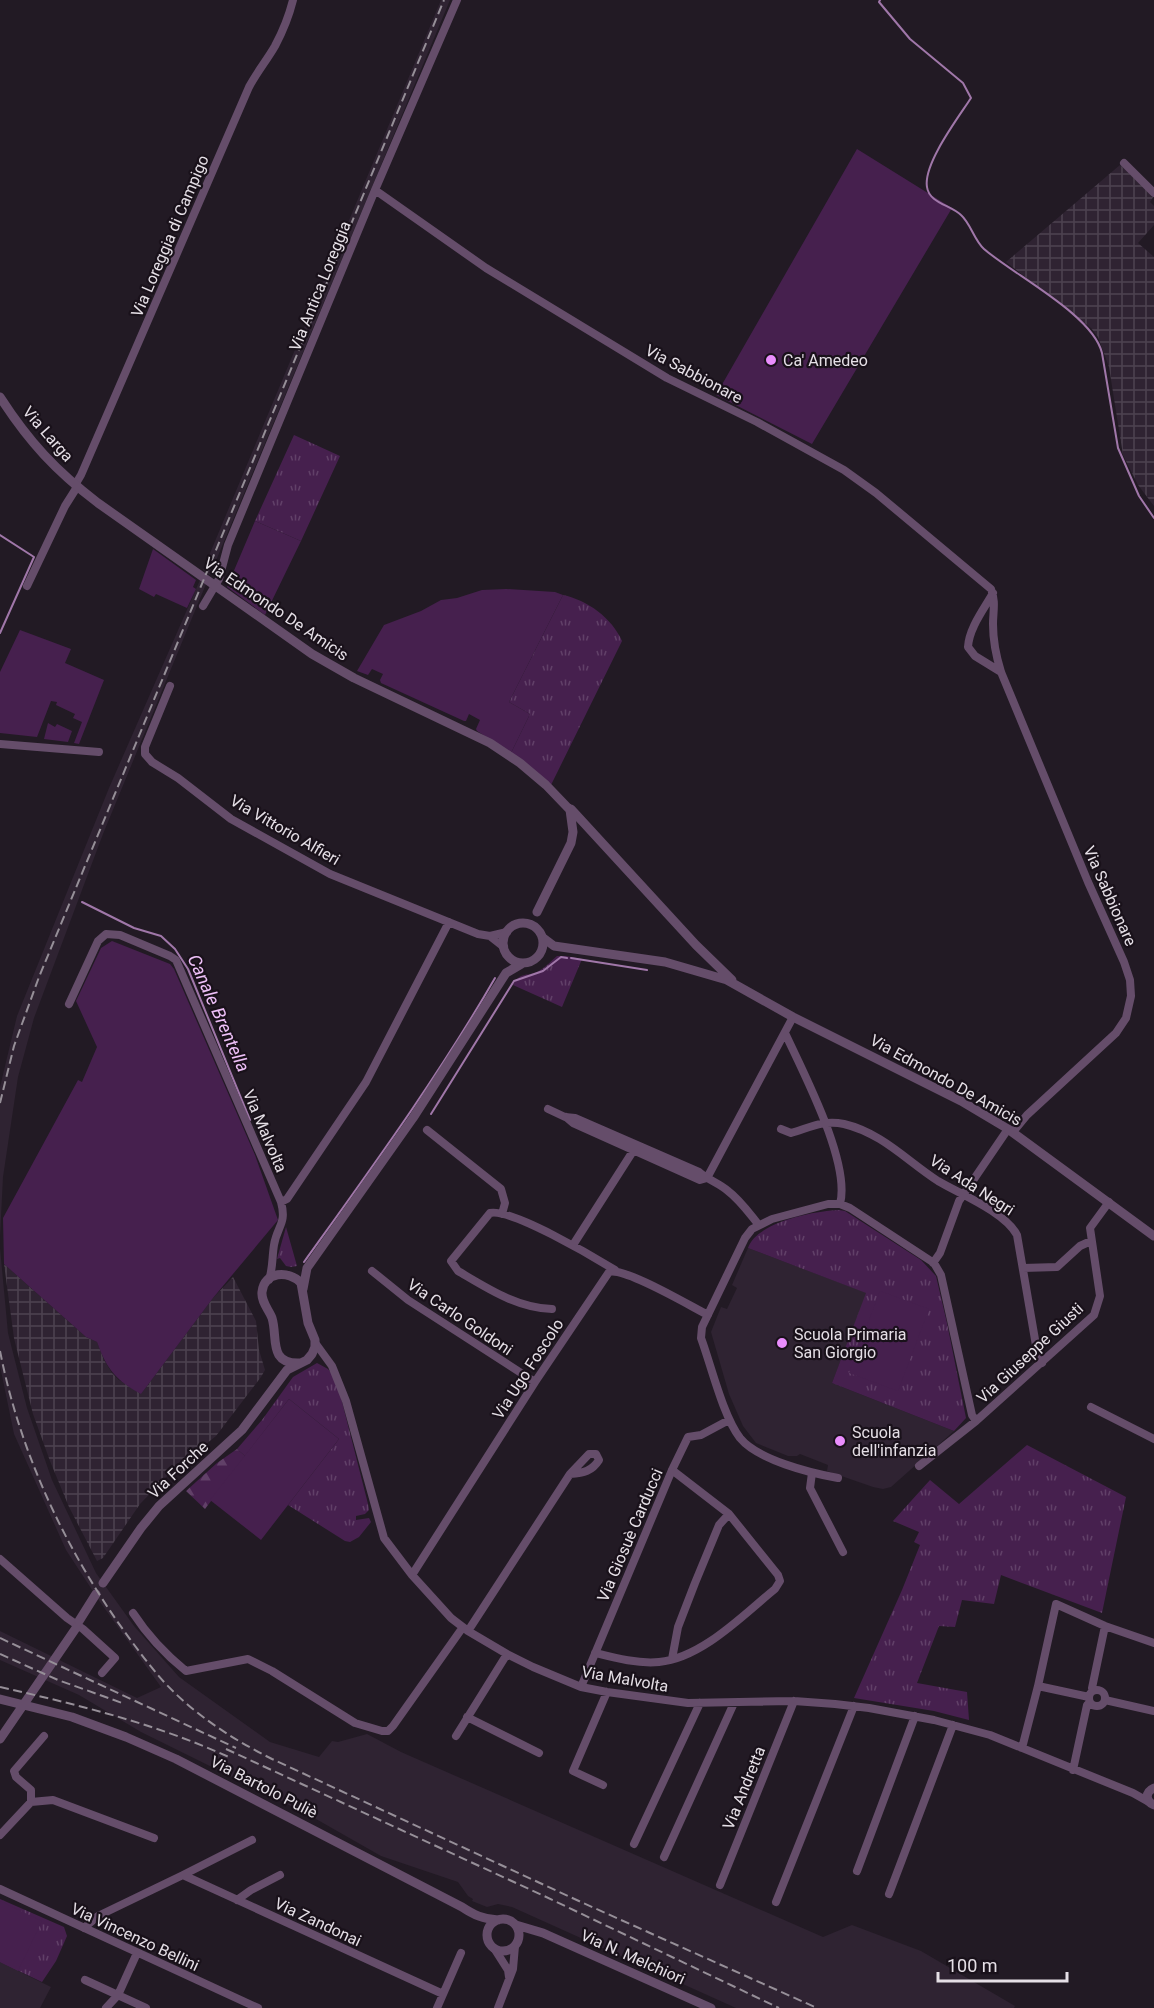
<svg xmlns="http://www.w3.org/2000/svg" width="1154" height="2008" font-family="Roboto,sans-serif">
<defs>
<pattern id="industrial-grid" width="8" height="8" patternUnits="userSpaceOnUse" patternTransform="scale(1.5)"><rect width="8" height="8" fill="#2f2332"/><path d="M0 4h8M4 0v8" fill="none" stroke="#4d4250"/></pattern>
<pattern id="grass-tufts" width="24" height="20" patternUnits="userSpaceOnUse" patternTransform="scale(1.5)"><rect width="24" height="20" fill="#46204e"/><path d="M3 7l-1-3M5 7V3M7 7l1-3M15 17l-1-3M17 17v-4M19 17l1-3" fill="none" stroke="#614068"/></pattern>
<pattern id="forest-firs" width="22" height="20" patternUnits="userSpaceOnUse" patternTransform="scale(1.5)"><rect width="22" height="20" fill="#46204e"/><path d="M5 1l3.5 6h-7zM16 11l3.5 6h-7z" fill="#614068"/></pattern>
</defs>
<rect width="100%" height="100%" fill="#221a24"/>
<!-- built -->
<path fill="#2f2332" d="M441 0H450L210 575 203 570Z
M200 580 206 584 103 834 34 1018 18 1077 3 1177 0 1237V1087L17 1016 109 788Z
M0 1248 8 1333 27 1408 52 1480 96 1573 134 1626 179 1677 270 1742 319 1757 332 1741 338 1742 367 1734 401 1752 823 1937 852 1925 921 1951 1015 2006 1014 2008H736L512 1907 498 1904 487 1907 472 1901 473 1899 468 1896 458 1882 381 1856 309 1815 141 1732 79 1695 0 1660V1631L137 1698 161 1687 100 1602 66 1550 14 1434 0 1366Z
M748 1248 867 1293 832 1383 954 1431 891 1487 883 1489 873 1487 827 1471 828 1465 800 1454 797 1456H788L756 1443 743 1426 729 1394 711 1332 721 1307 727 1309 737 1288 732 1285Z
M0 1962 51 1987 40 2008H0Z"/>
<!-- industrial -->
<path fill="url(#industrial-grid)" d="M1120 165 1154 196 1150 202 1154 206V225L1138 243 1154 257V506L1138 485 1123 455 1109 367 1098 337 1091 328 1006 262Z
M4 1264 86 1337 97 1342 104 1360 112 1373 119 1380 141 1394 213 1298 233 1277 256 1321 259 1350 265 1370 261 1377 216 1436 170 1473 140 1504 103 1558 97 1561 69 1507 50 1461 33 1414 14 1338Z"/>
<!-- grass -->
<path fill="url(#grass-tufts)" d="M294 435 340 456 301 541 255 521Z
M563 595C587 600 612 618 622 641L551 785 511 753 530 714 509 702Z
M557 956H566L582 959 562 1007 513 985C521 971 526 977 537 972 545 968 551 961 557 956Z
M839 1210 845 1211 921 1260 936 1276 947 1323 966 1418 954 1431 832 1383 866 1293 748 1248C757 1222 814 1211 839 1210Z
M286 1227 297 1266 291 1267 286 1266 280 1258 277 1259Z
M317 1363 328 1369 336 1378 368 1504 369 1510 365 1514 356 1516V1520L369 1518 371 1522 359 1537 350 1542 345 1541 288 1505 339 1439 289 1399 245 1456 237 1449 262 1420 293 1377Z
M1027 1445 1126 1497 1102 1613 1001 1575 994 1604 962 1600 955 1627 939 1626 917 1683 967 1692 969 1720 934 1711 854 1698 902 1590 920 1545 914 1542 919 1532 893 1521 930 1480 959 1504Z
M0 1899 64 1927 67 1936 56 1961 42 1982 0 1962Z"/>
<!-- forest -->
<path fill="url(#forest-firs)" d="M237 1449 245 1456 205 1509 186 1491 217 1463Z"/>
<!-- garden -->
<path fill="#46204e" d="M857 149 952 208 812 444 716 395Z
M255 521 301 541 265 615 227 587Z
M153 549 196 580 193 587 196 589 187 608 156 594 154 597 139 589Z
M506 589 555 592 563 595 509 702 530 714 511 753 477 731 476 729 480 720 469 714 466 721H464L381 683 380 680 383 674 372 669 368 675 357 671 384 625 421 611 441 600 457 598 482 590Z
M20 630 71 649 65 663 104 680 79 744 74 743 82 722 73 718 75 714 56 705 57 702 51 701 37 737 0 733V672Z
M48 723 55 727 57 724 72 731 68 742 44 739Z
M112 941 170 964 174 969 255 1155 278 1220 213 1298 141 1394C116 1380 107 1370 97 1342L86 1337 4 1264 3 1218 78 1080 82 1082 97 1047 76 1001 101 948Z
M880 1291 929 1309 898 1391 849 1373Z
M289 1399 339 1439 261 1540 210 1500Z
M0 1901 42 1921 18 1971 0 1962Z"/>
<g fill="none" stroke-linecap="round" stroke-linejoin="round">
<!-- stream -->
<path stroke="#a077a9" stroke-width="2" d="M880 0 879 2 910 39 963 83 971 98C958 118 923 164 927 187 929 203 951 205 961 215 971 224 974 240 984 249 1014 275 1093 315 1102 353L1118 448 1139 496 1154 518
M0 535 34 557 0 633
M82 902 134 928 161 936 175 949 188 969 250 1120
M571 958 647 970
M431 1114 514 981 543 971 561 957 567 958
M304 1262C370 1170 438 1077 495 978"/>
<!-- minor -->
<path stroke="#654d6a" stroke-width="8" d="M1124 163 1154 193
M375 190 486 268 667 378 757 422 844 470 876 493 991 589C996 601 993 612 993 624 993 641 996 656 1001 672L1088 882 1124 962 1130 980 1131 996 1126 1018 1116 1033 1027 1115 1013 1132
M75 485 81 475 249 87C257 72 267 60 275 46 283 31 289 16 293 0
M27 586 65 506 77 487
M993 593C984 609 969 628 968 647L975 656 1001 672
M203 606 219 579 228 545 375 190 457 0
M170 686 145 747V754L152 762 178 778 231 819 330 874 478 934 490 936 504 947
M0 744 99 752
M490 936 507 932
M69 1004 98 941 106 934 120 935 170 956 176 960 281 1202C287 1224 277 1226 274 1245 272 1257 273 1268 269 1280
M785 1033C803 1072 851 1163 840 1204
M548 1109 565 1117 575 1118 699 1172C708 1180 719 1183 728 1191 740 1200 749 1213 758 1224
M566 1117 573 1123 700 1180 707 1178
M781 1129 791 1133C811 1127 823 1120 844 1124 882 1133 907 1161 938 1181 960 1194 1005 1212 1017 1235L1038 1357 1042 1363
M427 1130 501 1189 505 1203 502 1214
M707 1178 793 1017
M281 1202 287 1199 366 1082 449 922
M573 1245 635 1148
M933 1263 940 1253 959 1201 1008 1129
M1023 1268 1057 1267 1080 1246 1091 1241
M372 1271 408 1300 535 1382
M552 1309C517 1308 487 1288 458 1271L451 1261 490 1213C511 1208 594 1257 615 1270
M316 1344 332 1366 346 1401 384 1538 412 1575 451 1618 468 1631 507 1654 533 1667 581 1687 607 1692 688 1703 794 1701 835 1704 869 1708 934 1720 990 1735 1133 1793 1149 1802
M1091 1407 1154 1439
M919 1466 976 1421 1094 1315 1100 1296 1090 1228 1109 1202
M812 1473 810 1488 843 1552
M838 1478C810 1473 758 1460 740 1438 723 1416 711 1365 701 1338L702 1327 745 1238 752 1229 772 1219 828 1204H840L850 1208 934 1263 941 1275 972 1415 976 1421
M0 1559 67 1618 83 1629 115 1658 102 1673
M412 1575 535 1382 609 1272C625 1267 690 1306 708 1315
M133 1613C148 1636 165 1654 186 1671L248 1659 272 1671 355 1723 382 1731H388L393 1726 463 1627
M468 1631 570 1474C584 1473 592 1471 599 1460L596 1454H589L570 1474
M595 1653C615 1658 638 1664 659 1662 702 1658 743 1615 775 1589L780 1581 778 1575 729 1514 672 1470
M672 1659 678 1627 695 1583 719 1525 729 1514
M1038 1686 1089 1697
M581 1687 672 1470 688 1437 701 1435 729 1420
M1089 1698a8 8 0 1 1 16 0a8 8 0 1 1-16 0Z
M1093 1691 1092 1688 1105 1626
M1105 1700 1154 1711
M467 1717 539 1753
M456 1736 507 1654
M1022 1748 1038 1686 1056 1604 1105 1626 1154 1643
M1073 1770 1087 1705 1090 1702
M603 1785 573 1771 607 1692
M31 1802V1790L16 1777 14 1771 44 1736
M0 1835 31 1802 53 1800 154 1838
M634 1844 700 1703
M664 1857 734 1703
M857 1871 915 1716
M183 1875 252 1840
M720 1885 794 1701
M0 1889 258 2008
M889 1894 953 1725
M237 1900 251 1890 280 1875
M776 1902 854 1706
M84 1928 98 1916 183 1875 443 1994
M494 1948 508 1970 509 1977
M85 1980 146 2008
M106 2008 118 1995 137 1953
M437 2008 461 1953
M498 2008 513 1969 515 1946"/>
<!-- tertiary -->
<path stroke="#654d6a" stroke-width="9" d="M0 397C29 442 56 471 98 503L312 654 354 678 490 743 520 763 546 785 570 810 573 832 571 843 537 912
M571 809 696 945 732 980
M503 943a20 20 0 1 1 40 0a20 20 0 1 1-40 0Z
M542 937 554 946 665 962 727 980 793 1017 961 1101 1008 1129 1154 1236
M303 1289 307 1268 319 1251 413 1118 506 973 523 963
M103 1583 141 1528 159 1506 242 1430 287 1370 307 1360 312 1354 315 1347V1340L308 1323 301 1283C289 1270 264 1271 262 1292 261 1302 269 1310 272 1318 278 1337 268 1364 299 1363
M79 1621 96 1594
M0 1699 72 1717 126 1737 176 1759 462 1907C474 1915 483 1919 498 1920
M0 1739 76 1628
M1154 1788C1145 1792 1145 1801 1154 1805
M487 1935a16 16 0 1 1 32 0a16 16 0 1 1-32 0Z
M516 1925 543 1933 711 2008"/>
<!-- rail -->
<path stroke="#968f98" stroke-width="2" stroke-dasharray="9 4.5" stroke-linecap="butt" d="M0 1103 14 1046 39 977 444 0
M0 1351C19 1448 61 1540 117 1621 132 1642 147 1663 164 1682 195 1715 232 1739 272 1759L581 1902 817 2008
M0 1638 236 1748
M0 1654 58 1680 125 1704
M0 1687C79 1705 157 1724 231 1758
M226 1749 542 1895 779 2008"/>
</g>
<!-- markers -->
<g fill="#ea8dfd" stroke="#19111a" stroke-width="2">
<circle cx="771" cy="360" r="6"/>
<circle cx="782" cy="1343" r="6"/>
<circle cx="840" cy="1441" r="6"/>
</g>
<g text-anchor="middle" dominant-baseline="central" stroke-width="4.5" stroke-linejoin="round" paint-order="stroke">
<!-- street labels -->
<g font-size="16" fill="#e5dfe6" stroke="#19111a">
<text transform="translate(170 236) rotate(-67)">Via Loreggia di Campigo</text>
<text transform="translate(320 286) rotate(-68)">Via Antica Loreggia</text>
<text transform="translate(694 374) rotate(28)">Via Sabbionare</text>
<text transform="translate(48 434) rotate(49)">Via Larga</text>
<text transform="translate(276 609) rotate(34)">Via Edmondo De Amicis</text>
<text transform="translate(285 830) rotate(30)">Via Vittorio Alfieri</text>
<text transform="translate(1110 896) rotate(66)">Via Sabbionare</text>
<text transform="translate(946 1080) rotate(29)">Via Edmondo De Amicis</text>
<text transform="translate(265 1131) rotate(67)">Via Malvolta</text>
<text transform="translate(972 1185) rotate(33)">Via Ada Negri</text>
<text transform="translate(460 1317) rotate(34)">Via Carlo Goldoni</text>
<text transform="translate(1030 1353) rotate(-43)">Via Giuseppe Giusti</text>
<text transform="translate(528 1369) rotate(-57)">Via Ugo Foscolo</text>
<text transform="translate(178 1470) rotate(-43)">Via Forche</text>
<text transform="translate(630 1535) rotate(-67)">Via Giosuè Carducci</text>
<text transform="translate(625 1679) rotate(10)">Via Malvolta</text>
<text transform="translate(264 1787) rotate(27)">Via Bartolo Puliè</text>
<text transform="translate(744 1788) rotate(-68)">Via Andretta</text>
<text transform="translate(318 1922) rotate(25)">Via Zandonai</text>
<text transform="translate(135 1937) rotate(25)">Via Vincenzo Bellini</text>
<text transform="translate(633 1957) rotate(24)">Via N. Melchiori</text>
</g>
<!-- poi labels -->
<g font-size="16" fill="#e5dfe6" stroke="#19111a" text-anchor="start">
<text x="783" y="360">Ca' Amedeo</text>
<text x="794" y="1334">Scuola Primaria<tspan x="794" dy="18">San Giorgio</tspan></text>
<text x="852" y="1432">Scuola<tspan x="852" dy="18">dell'infanzia</tspan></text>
</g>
<!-- water labels -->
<g font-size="18" font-style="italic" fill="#eec0f8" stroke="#19111a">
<text transform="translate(219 1013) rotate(66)">Canale Brentella</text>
</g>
</g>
<!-- scale -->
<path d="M938 1972v9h129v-9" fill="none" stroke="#e5dfe6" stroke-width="3"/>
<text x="947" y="1972" font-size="18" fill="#e5dfe6" stroke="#19111a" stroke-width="4.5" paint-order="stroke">100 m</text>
</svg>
